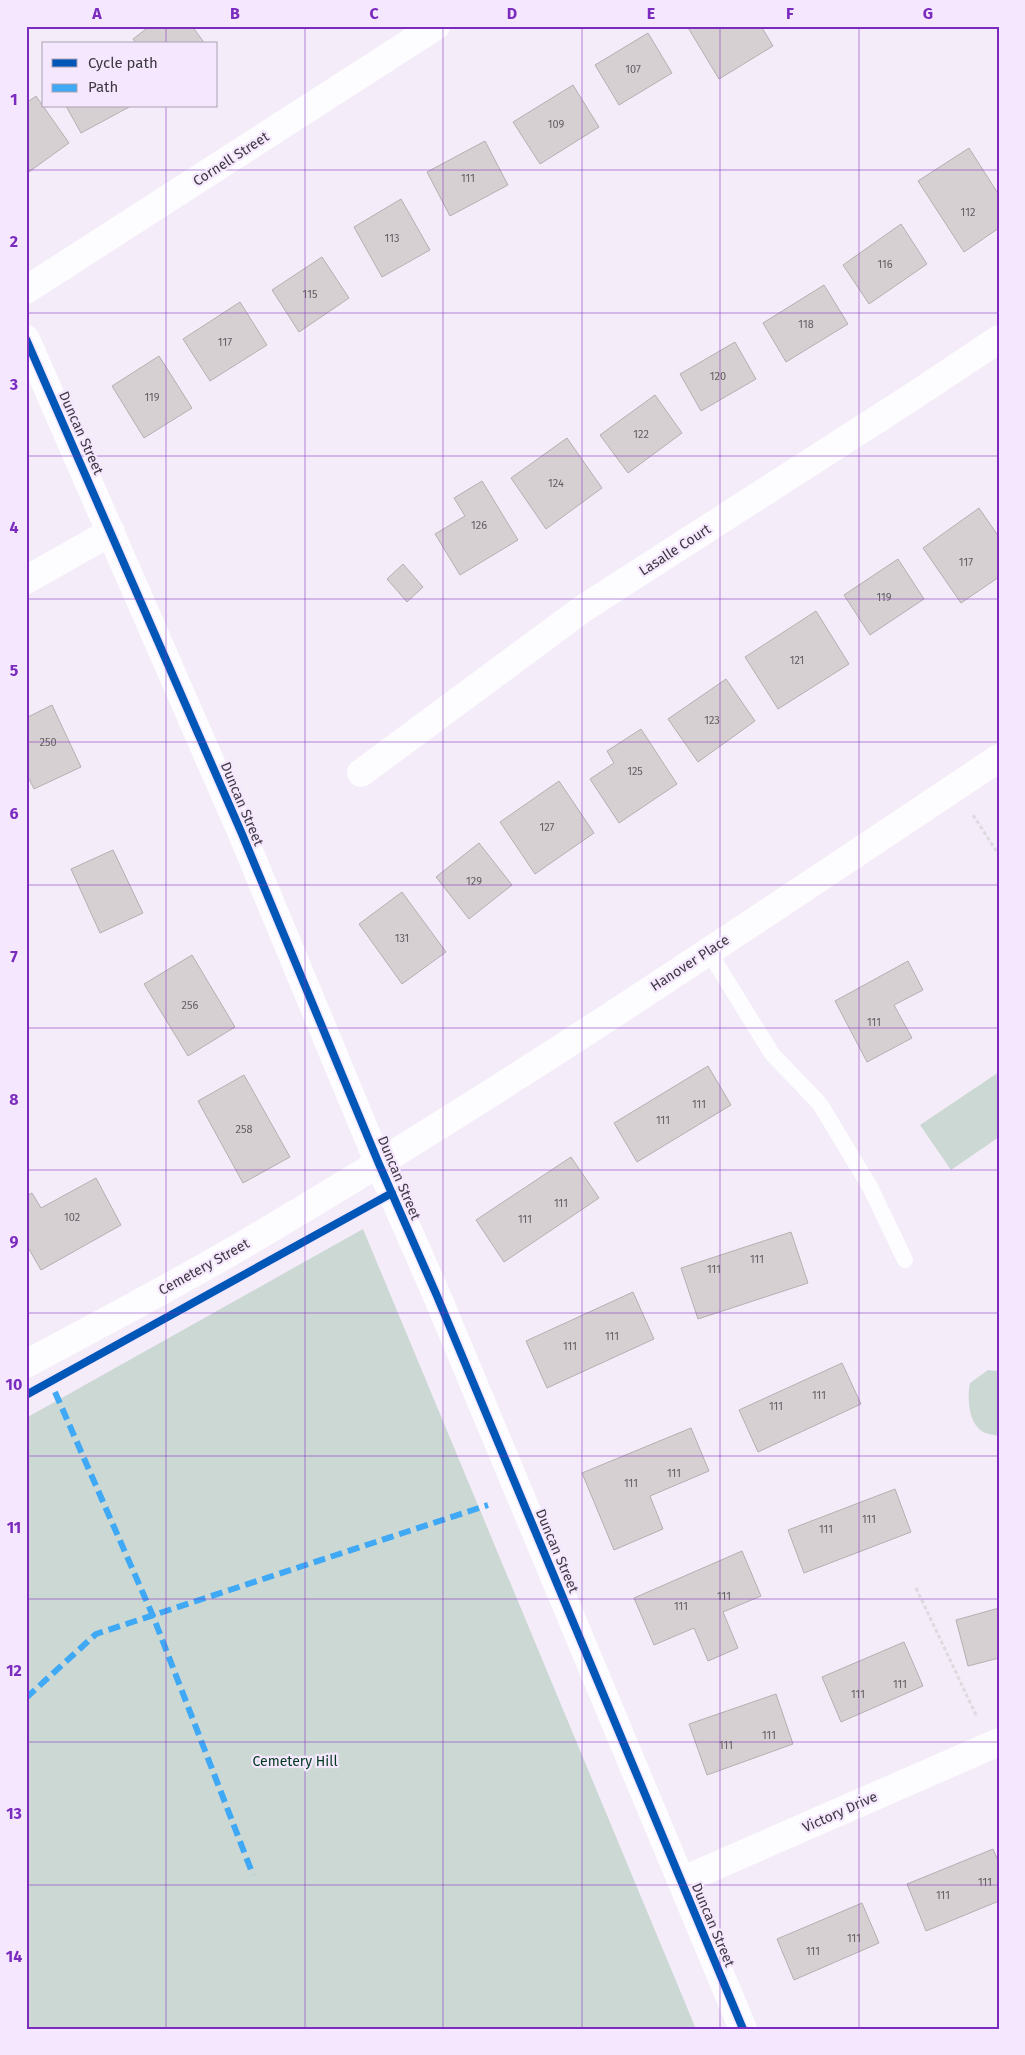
<svg xmlns="http://www.w3.org/2000/svg" width="1025" height="2055" font-family="'Fira Sans',sans-serif">
<rect width="100%" height="100%" fill="#f4ecf9"/>
<!-- green -->
<path fill="#ccd8d4" d="M999 1072V1137L951 1170 920 1125Z
M363 1229 696 2029H26V1418Z
M988 1370 999 1371V1436C994 1435 987 1434 983 1432 968 1423 967 1398 970 1383Z"/>
<!-- building -->
<path fill="#d7d0d2" stroke="#b6afb1" d="M150 26H192L205 44H137L133 39Z
M687 26H761L773 46 719 79Z
M648 33 672 73 619 105 595 65Z
M573 85 599 127 540 164 513 122Z
M36 96 69 143 26 174V103Z
M66 106H131L81 133Z
M485 141 508 185 450 216 427 172Z
M969 148 999 195V228L964 252 918 181Z
M401 199 430 250 382 277 354 227Z
M901 224 927 264 869 304 843 265Z
M322 257 349 298 299 332 272 290Z
M824 285 848 324 786 362 763 323Z
M240 302 267 345 210 381 183 339Z
M735 342 756 379 701 411 680 374Z
M159 356 192 408 144 438 112 386Z
M655 395 682 433 628 473 600 435Z
M567 438 602 488 546 529 511 478Z
M482 481 518 540 460 575 435 534 465 516 454 498Z
M979 508 999 537V577L961 603 923 548Z
M898 559 924 599 870 635 844 595Z
M403 564 423 587 407 602 387 579Z
M816 611 849 664 778 709 745 657Z
M726 679 755 721 698 762 668 719Z
M52 705 81 767 34 789 26 773V718Z
M641 729 677 784 619 823 590 779 614 763 607 751Z
M559 781 594 833 535 874 500 822Z
M479 843 512 885 469 919 436 877Z
M113 850 143 913 100 933 71 869Z
M402 892 446 952 402 984 359 924Z
M192 955 235 1027 188 1056 144 984Z
M908 961 923 990 894 1005 912 1038 867 1062 835 1001Z
M708 1066 731 1105 637 1162 614 1123Z
M244 1075 290 1157 243 1183 198 1101Z
M571 1157 599 1198 504 1262 476 1220Z
M96 1178 121 1225 41 1270 26 1244V1196L32 1193 41 1208Z
M791 1232 808 1283 698 1319 681 1268Z
M633 1292 654 1339 547 1388 526 1341Z
M842 1363 861 1404 758 1452 739 1410Z
M691 1428 709 1471 650 1496 663 1529 614 1550 582 1473Z
M895 1489 911 1532 804 1573 788 1530Z
M742 1551 761 1596 723 1612 738 1648 708 1661 694 1628 654 1645 634 1598Z
M999 1608V1658L968 1666 956 1620Z
M904 1642 923 1686 841 1722 822 1677Z
M776 1694 793 1744 707 1775 689 1724Z
M993 1849 999 1863V1901L926 1931 907 1884Z
M862 1903 879 1943 794 1980 777 1939Z"/>
<g fill="none" stroke-linecap="round" stroke-linejoin="round">
<!-- path -->
<path stroke="#dedbe0" stroke-width="3" stroke-dasharray="4 2.5" stroke-linecap="butt" d="M973 815 999 855
M916 1588 977 1717"/>
<!-- lane -->
<path stroke="#fdfcfe" stroke-width="16" d="M709 952 772 1054 820 1104 870 1187 905 1260"/>
<!-- street -->
<path stroke="#fdfcfe" stroke-width="28" d="M26 290 436 26
M26 339 242 834 379 1164 437 1296 743 2029
M26 580 111 532
M361 773 584 608 915 395 999 339
M26 1364C102 1323 179 1283 253 1239 508 1089 753 922 999 758
M681 1881 999 1742"/>
<!-- quiet -->
<path stroke="#3fa9f5" stroke-width="6" stroke-dasharray="12 6" stroke-linecap="butt" d="M55 1392 153 1616 253 1875
M26 1698 96 1634 488 1505"/>
<defs>
<path id="cycleway" d="M26 339 242 834 379 1164 437 1296 743 2029
M26 1395 392 1193"/>
</defs>
<!-- cycleway casing -->
<use href="#cycleway" stroke="#f5e7fe" stroke-width="11"/>
<!-- cycleway -->
<use href="#cycleway" stroke="#0057b8" stroke-width="8"/>
</g>
<!-- grid -->
<path fill="none" stroke="#7b2cbf" stroke-width="1" stroke-opacity="0.55" d="M166 26V44M305 26V2029M443 26V2029M582 26V2029M720 26V2029M859 26V2029M166 106V2029M26 170H999M26 313H999M26 456H999M26 599H999M26 742H999M26 885H999M26 1028H999M26 1170H999M26 1313H999M26 1456H999M26 1599H999M26 1742H999M26 1885H999"/>
<g text-anchor="middle" dominant-baseline="central" stroke-width="4.5" stroke-linejoin="round" paint-order="stroke">
<!-- number labels -->
<g font-size="11" fill="#645f66">
<text x="633" y="69">107</text>
<text x="556" y="124">109</text>
<text x="468" y="178">111</text>
<text x="968" y="212">112</text>
<text x="392" y="238">113</text>
<text x="885" y="264">116</text>
<text x="310" y="294">115</text>
<text x="806" y="324">118</text>
<text x="225" y="342">117</text>
<text x="718" y="376">120</text>
<text x="152" y="397">119</text>
<text x="641" y="434">122</text>
<text x="556" y="483">124</text>
<text x="479" y="525">126</text>
<text x="966" y="562">117</text>
<text x="884" y="597">119</text>
<text x="797" y="660">121</text>
<text x="712" y="720">123</text>
<text x="48" y="742">250</text>
<text x="635" y="771">125</text>
<text x="547" y="827">127</text>
<text x="474" y="881">129</text>
<text x="402" y="938">131</text>
<text x="190" y="1005">256</text>
<text x="874" y="1022">111</text>
<text x="699" y="1104">111</text>
<text x="663" y="1120">111</text>
<text x="244" y="1129">258</text>
<text x="561" y="1203">111</text>
<text x="72" y="1217">102</text>
<text x="525" y="1219">111</text>
<text x="757" y="1259">111</text>
<text x="714" y="1269">111</text>
<text x="612" y="1336">111</text>
<text x="570" y="1346">111</text>
<text x="819" y="1395">111</text>
<text x="776" y="1406">111</text>
<text x="674" y="1473">111</text>
<text x="631" y="1483">111</text>
<text x="869" y="1519">111</text>
<text x="826" y="1529">111</text>
<text x="724" y="1596">111</text>
<text x="681" y="1606">111</text>
<text x="900" y="1684">111</text>
<text x="858" y="1694">111</text>
<text x="769" y="1735">111</text>
<text x="726" y="1745">111</text>
<text x="985" y="1882">111</text>
<text x="943" y="1895">111</text>
<text x="854" y="1938">111</text>
<text x="813" y="1951">111</text>
</g>
<!-- street labels -->
<g font-size="14" fill="#3e3942" stroke="#f5e7fe">
<text transform="translate(231 159) rotate(-33)">Cornell Street</text>
<text transform="translate(81 433) rotate(66)">Duncan Street</text>
<text transform="translate(675 550) rotate(-33)">Lasalle Court</text>
<text transform="translate(242 804) rotate(67)">Duncan Street</text>
<text transform="translate(690 963) rotate(-33)">Hanover Place</text>
<text transform="translate(399 1178) rotate(67)">Duncan Street</text>
<text transform="translate(204 1267) rotate(-29)">Cemetery Street</text>
<text transform="translate(557 1551) rotate(67)">Duncan Street</text>
<text transform="translate(840 1812) rotate(-24)">Victory Drive</text>
<text transform="translate(713 1925) rotate(67)">Duncan Street</text>
</g>
<!-- park labels -->
<g font-size="14" fill="#003a1e" stroke="#f5e7fe">
<text x="295" y="1761">Cemetery Hill</text>
</g>
</g>
<!-- border -->
<rect width="1025" height="2055" fill="none" stroke="#f5e7fe" stroke-width="55"/>
<!-- legend -->
<rect x="42" y="42" width="175" height="65" fill="#f5e7fe" stroke="#aca1b3"/>
<rect x="52" y="59" width="25" height="8" fill="#0057b8" stroke="#aca1b3"/>
<text x="88" y="68" font-size="15" fill="#3e3942">Cycle path</text>
<rect x="52" y="84" width="25" height="8" fill="#3fa9f5" stroke="#aca1b3"/>
<text x="88" y="92" font-size="15" fill="#3e3942">Path</text>
<rect x="28" y="28" width="970" height="2000" fill="none" stroke="#7b2cbf" stroke-width="2"/>
<g font-size="16" text-anchor="middle" font-weight="bold" fill="#7b2cbf">
<text x="97" y="19">A</text>
<text x="235" y="19">B</text>
<text x="374" y="19">C</text>
<text x="512" y="19">D</text>
<text x="651" y="19">E</text>
<text x="790" y="19">F</text>
<text x="928" y="19">G</text>
<text x="14" y="105">1</text>
<text x="14" y="247">2</text>
<text x="14" y="390">3</text>
<text x="14" y="533">4</text>
<text x="14" y="676">5</text>
<text x="14" y="819">6</text>
<text x="14" y="962">7</text>
<text x="14" y="1105">8</text>
<text x="14" y="1247">9</text>
<text x="14" y="1390">10</text>
<text x="14" y="1533">11</text>
<text x="14" y="1676">12</text>
<text x="14" y="1819">13</text>
<text x="14" y="1962">14</text>
</g>
</svg>
